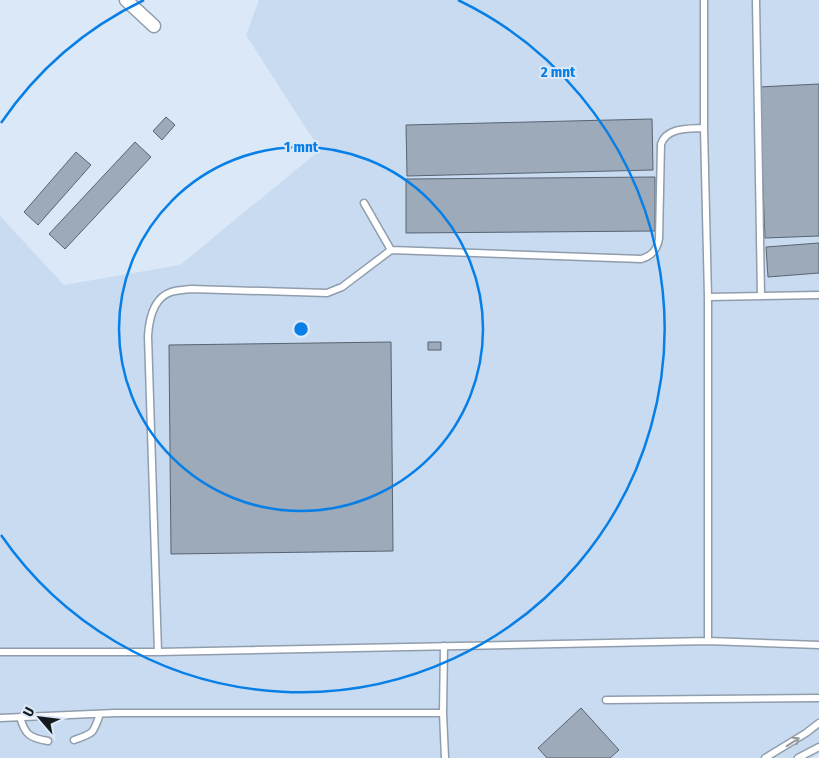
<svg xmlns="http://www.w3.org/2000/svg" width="819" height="758" font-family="'Fira Sans Condensed',sans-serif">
<rect width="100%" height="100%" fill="#dbe8f8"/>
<!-- built -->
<path fill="#c9dbf1" d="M259 0H819V754L812 758H0V216L64 285 180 265 320 150 246 35Z"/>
<!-- building -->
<path fill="#9daab9" stroke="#596472" d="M819 84V236L765 238 759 87Z
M166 117 175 125 162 140 153 131Z
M652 119 653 170 407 176 406 125Z
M135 142 151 157 65 249 49 234Z
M76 152 91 165 38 225 24 212Z
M655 177V231L406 233V179Z
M819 243V273L768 277 766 247Z
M391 342 393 551 171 554 169 345Z
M428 342H441V350H428Z
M581 708 619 750 610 758H547L538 748Z"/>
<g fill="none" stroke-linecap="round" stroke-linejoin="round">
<defs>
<path id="lane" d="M756 0 761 296
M364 203 391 250
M708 297 819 295
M708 641 819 645
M444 646 443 713 445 758
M0 652H158L708 641V297L704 128V0
M158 652 148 336C149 320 153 298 171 292 177 290 184 290 191 289L327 293 342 287 391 250 641 259C652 256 657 250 659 239L661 144C667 127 688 129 704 128
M606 700 819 698
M20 717C25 735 30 738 48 741
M0 718 115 713H443
M74 740C94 733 93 734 100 714
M765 758 806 733 819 723
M798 758 819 747"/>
<path id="street" d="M126 0 154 26"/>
</defs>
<!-- lane casing -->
<use href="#lane" stroke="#909dac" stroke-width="9"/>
<!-- street casing -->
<use href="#street" stroke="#909dac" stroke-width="15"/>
<!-- lane -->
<use href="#lane" stroke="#fff" stroke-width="6"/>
<!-- street -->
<use href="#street" stroke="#fff" stroke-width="12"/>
</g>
<!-- one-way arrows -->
<defs><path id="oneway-shaft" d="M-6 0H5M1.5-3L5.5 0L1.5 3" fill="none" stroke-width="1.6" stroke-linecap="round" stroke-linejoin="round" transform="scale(1.25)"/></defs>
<use stroke="#96989a" href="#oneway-shaft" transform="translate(793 742) rotate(-33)"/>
<!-- distance rings -->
<g fill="none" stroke="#077fe6" stroke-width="2.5">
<circle cx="301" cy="329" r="182"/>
<path d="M1 123A364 364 0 0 1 144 0M458 0A364 364 0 1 1 1 535"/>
</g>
<circle cx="301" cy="329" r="8" fill="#077fe6" stroke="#dbe8f8" stroke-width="2.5"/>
<g font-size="15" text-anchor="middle" font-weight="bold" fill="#077fe6" stroke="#dbe8f8" stroke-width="4" stroke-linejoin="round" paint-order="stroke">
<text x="558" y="77">2 mnt</text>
<text x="301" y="152">1 mnt</text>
</g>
<!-- north arrow -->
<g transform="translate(40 718) rotate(298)" stroke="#dbe8f8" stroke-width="4" paint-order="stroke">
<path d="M0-4L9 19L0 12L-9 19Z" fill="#151a1f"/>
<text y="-8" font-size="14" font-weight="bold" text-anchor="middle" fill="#151a1f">U</text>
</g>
</svg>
